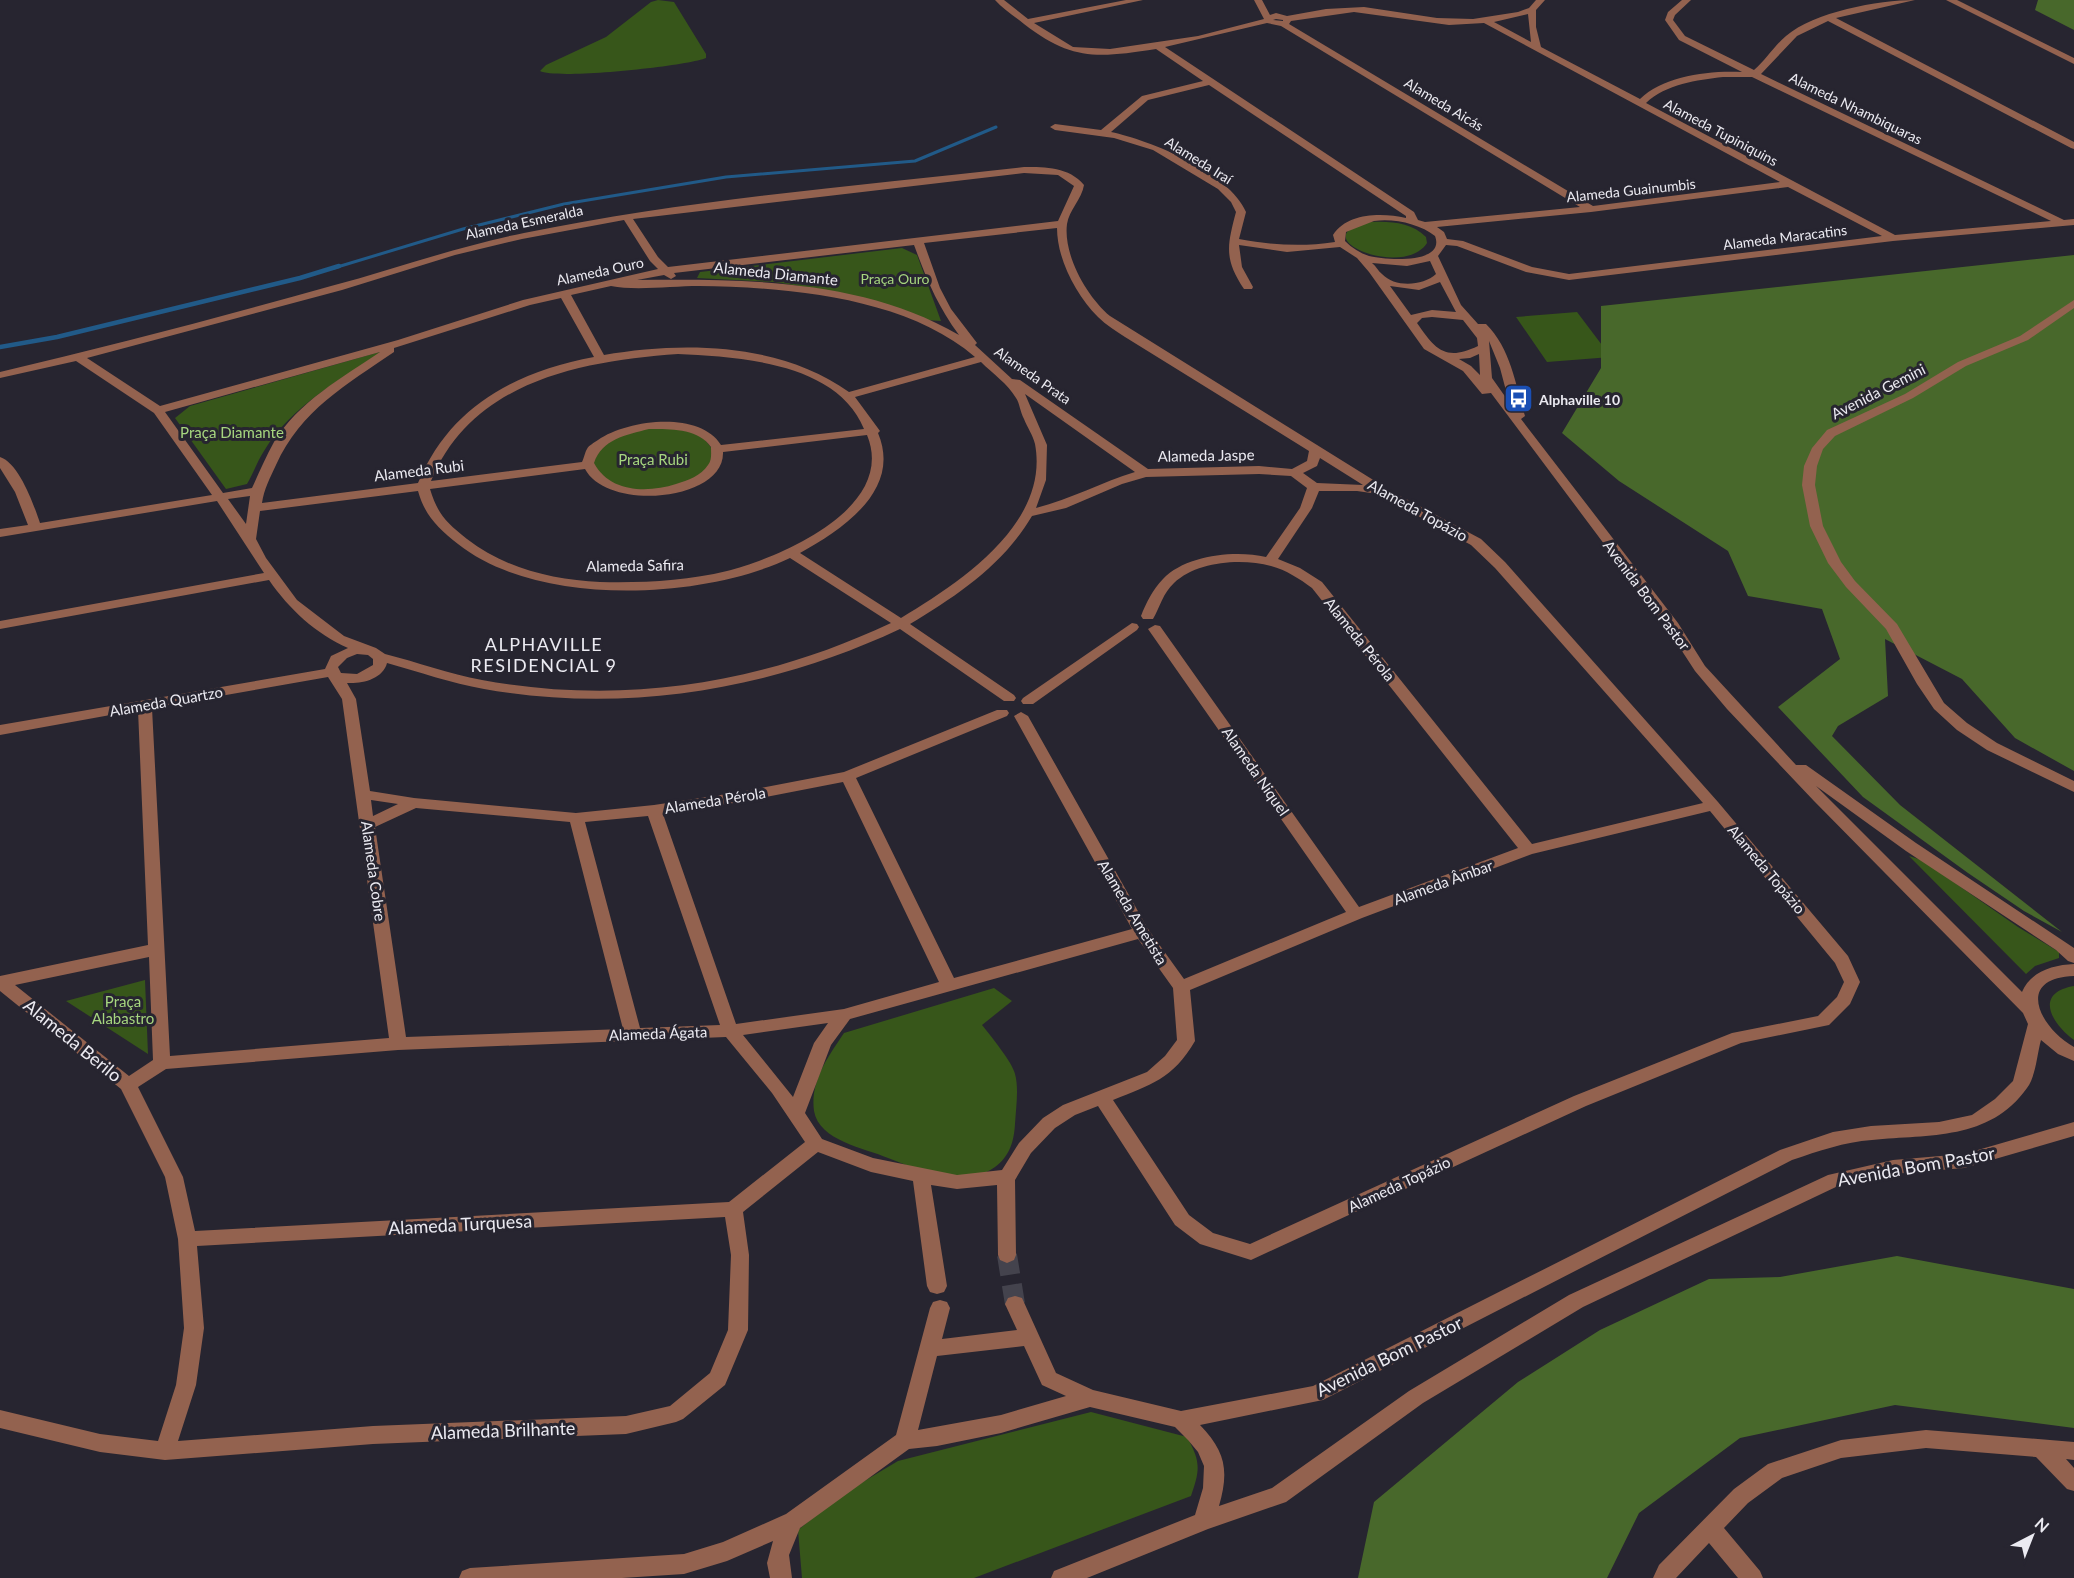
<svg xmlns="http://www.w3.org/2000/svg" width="2074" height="1578" font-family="Lato,sans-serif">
<rect width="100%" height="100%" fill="#272530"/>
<!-- green -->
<path fill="#37561a" d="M658 0 674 2 706 54V58C688 66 557 80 540 71L546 65 606 37 651 2Z
M1370 222C1390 221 1411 222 1426 237L1427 243C1406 276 1322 245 1352 228 1357 225 1365 224 1370 222Z
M902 248 917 255 941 321 926 320 873 301 825 290 774 282 697 278 700 272Z
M1577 312 1611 357 1547 362 1516 317Z
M383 351C340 380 291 406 264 451 257 462 253 474 247 484L226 489 175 418 190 406Z
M667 427 700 434 715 452C713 482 653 498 628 490 616 486 604 479 593 474L591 455C611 431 639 429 667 427Z
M1909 856 1922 860 2018 927 2059 952V958L2035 966 2026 974Z
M145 980 148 1054 66 1001Z
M2074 986V1040C2052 1024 2033 993 2074 986Z
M994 988 1012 1001 982 1025C990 1035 1013 1063 1015 1074 1019 1088 1016 1108 1015 1124 1014 1141 1010 1156 995 1167 962 1190 922 1171 888 1158 865 1148 819 1141 814 1111 810 1081 828 1057 844 1033Z
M1091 1412 1187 1437C1201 1462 1200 1470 1191 1496L974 1578H802L798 1530 841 1495 898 1461Z"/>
<!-- forest -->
<path fill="#48682b" d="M2038 0H2074V30L2035 10Z
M2074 255V771L2015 738 1962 679 1885 639 1888 696 1838 726 1832 736 1900 805 2062 932 2024 911 1968 873 1863 797 1778 707 1840 659 1822 609 1748 596 1728 551 1619 481 1562 433 1601 368V306Z
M1897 1256 2074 1289V1428L1895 1405 1740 1438 1639 1513 1607 1578H1358L1374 1502 1518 1382 1600 1330 1709 1279 1780 1277Z"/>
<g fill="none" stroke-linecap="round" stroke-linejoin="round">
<!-- stream-far1 -->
<path stroke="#215a88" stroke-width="3" d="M334 268 463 229 564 204 726 177 915 161 996 127"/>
<!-- stream -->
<path stroke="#215a88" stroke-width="4.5" d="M0 347 57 337 300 278 339 266"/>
<!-- minor-tunnel -->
<path stroke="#44434d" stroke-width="20" stroke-dasharray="20 10" stroke-linecap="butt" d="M1007 1255 1015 1304"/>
<!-- minor -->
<path fill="#93624f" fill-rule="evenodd" d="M995 0H1004L1028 19 1126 0H1143L1034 23 1073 47 1110 49 1198 36 1264 19 1254 0H1262L1270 15 1276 13 1287 16 1326 9 1364 7 1437 18 1473 19 1518 12 1529 8 1536 0H1545L1536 10V27L1541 47 1640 99C1663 76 1710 70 1742 72L1679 40 1665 20 1668 12 1682 0H1691L1675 15 1673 20 1685 36 1754 70C1766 60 1774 46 1786 36 1814 12 1878 0 1915 0L1836 18 2074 142V149L2071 148 1828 21 1797 36 1761 74 2064 220 2074 219V225L1893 241 1569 280 1526 272 1457 246 1446 245 1438 256 1461 305 1478 324H1486C1511 349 1515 383 1525 416L1521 419 1678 623 1705 666 1796 765H1806L1916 843 2074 948V963L2068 961 2056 950 1906 851 1816 786 2022 992C2031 971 2053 965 2074 964V976C2014 978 2040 1028 2074 1047V1061L2058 1054 2041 1040C2037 1054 2036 1076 2027 1088 1989 1141 1930 1134 1872 1140 1844 1142 1819 1151 1792 1160L1323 1400 1200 1425C1226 1452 1229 1471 1219 1506L1272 1488 1409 1391 1569 1295 1828 1175 1893 1160 1964 1154 2074 1122V1136L1964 1168 1893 1174 1838 1186 1583 1307 1423 1403 1286 1502 1208 1529 1087 1578H1051L1054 1571 1195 1515 1203 1488 1204 1466 1198 1452 1188 1440 1175 1427 1090 1407 1001 1433 937 1446 909 1449 800 1528 789 1555 792 1578H770L767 1563 773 1541 727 1561 684 1574 622 1578H459L462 1571 470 1568 684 1554 723 1542 786 1514 896 1435 930 1308 933 1302 940 1300 947 1302 950 1308 942 1339 1017 1330 1005 1304 1008 1298 1015 1296 1022 1298 1056 1373 1093 1390 1181 1411 1313 1386 1780 1150 1833 1132 1871 1126 1939 1122 1972 1115 1995 1099 2013 1081 2028 1024 2023 1013 1814 801 1727 709 1695 671 1667 628 1491 393 1482 394 1463 371 1424 349 1369 272 1357 258 1340 247 1287 252 1239 245 1242 267 1253 287 1252 289H1244C1224 259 1227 246 1236 212L1231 202 1218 189 1153 150 1114 138 1055 130 1050 127 1055 124 1101 130 1142 96 1203 81 1156 49C1097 58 1072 61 1024 24 1014 16 1003 9 995 0ZM1354 12 1449 25 1484 23 1780 182 1593 206 1289 24 1291 21ZM1528 14 1531 42 1494 22ZM1276 19 1283 20V21L1273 20ZM1267 23 1281 26 1580 207 1425 222 1418 220 1414 212 1165 47ZM1723 77H1752L2051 221 1895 235 1646 103C1666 84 1697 80 1723 77ZM1209 85 1406 216V218C1383 213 1348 212 1333 235L1335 242C1302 247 1272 245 1239 239L1246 212C1230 173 1150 140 1111 132L1148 100ZM1788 187 1882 236 1569 274 1532 267 1463 241 1447 239 1444 232 1437 227 1591 212ZM1374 221C1394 218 1420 224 1435 236 1446 265 1384 260 1369 256 1360 253 1352 248 1345 241L1346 232ZM1430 261 1436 274C1423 286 1395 288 1382 274 1378 271 1376 266 1372 263L1407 266ZM1440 282 1456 312 1432 310 1411 315 1390 286 1419 290ZM1432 317 1463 320 1477 338 1478 346C1445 362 1435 349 1417 323L1422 318ZM1489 341 1500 368 1509 402 1492 378ZM1479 354 1480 375 1471 366 1459 359 1470 358ZM1024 1346 1042 1385 1066 1396 1001 1415 918 1430 937 1356Z
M1946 0H1957L2074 58V64Z
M1024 167C1046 167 1069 167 1084 185 1082 199 1069 210 1067 224 1063 255 1087 297 1110 316L1391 491 1481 539 1505 562 1718 802 1848 956 1860 982 1850 1004 1829 1025 1741 1043 1586 1106 1251 1260 1200 1244 1175 1225 1098 1106 1075 1115 1055 1128 1031 1153 1015 1180 1016 1255 1014 1260 1007 1263 1000 1260 998 1255 997 1185 957 1189 931 1185 947 1286 944 1292 937 1294 930 1292 927 1286 913 1181 871 1172 818 1152 743 1212 749 1255 748 1330 725 1385 683 1419 676 1422 626 1434 373 1444 165 1460 100 1452 0 1428V1410L100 1434 158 1441 176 1385 184 1328 178 1239 165 1177 121 1089 0 991V976L148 945 138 710 0 735V725L325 669 331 656 348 648C316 634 289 609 269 580L0 629V621L264 573 217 501 0 537V529L28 525 15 492 0 468V457C19 463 34 505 40 523L212 495 154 413 76 361 0 378V372C111 346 221 317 331 286 396 269 458 246 524 233 688 199 857 186 1024 167ZM1024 173 1058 175 1074 186 1058 221 668 267 658 257 633 219ZM624 220 650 261 658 269 523 300 398 340 160 406 87 358 342 290 455 255 522 239ZM1057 228C1057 259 1076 295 1098 317 1106 325 1116 331 1125 337L1309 451 1307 461 1292 469 1259 466 1148 469 1020 380 1012 379 975 345 977 343 951 309 940 288 924 243ZM914 245C927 280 937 305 959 335 863 279 746 279 637 280L664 275 671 279 676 276 674 273ZM611 286C635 291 673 286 699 286 786 287 906 297 975 357L849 392C781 343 684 341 604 355L571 295ZM561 298 594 357C515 372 450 406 418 483L262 503C264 489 270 478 276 465 301 410 346 385 394 352V348L530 305ZM380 352C343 377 298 402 274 442 266 456 259 473 252 488L223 493 165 412ZM678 354C739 357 837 362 864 429L721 445C699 410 627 420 598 440 594 443 589 445 587 449 585 452 584 458 582 462L431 481C472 381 581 361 678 354ZM981 362C992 373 1008 384 1016 398 1020 404 1020 412 1024 419 1027 427 1033 435 1035 444 1050 524 959 583 901 618L800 553C843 529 902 490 878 433L880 431 855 397ZM1025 394 1135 472C1102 482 1071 499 1036 508L1046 480 1047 445ZM649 429C669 429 698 428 711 447 711 454 712 460 708 465 701 476 688 480 676 484 648 493 610 493 594 463 602 439 626 435 649 429ZM867 435C897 508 781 557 727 571 686 581 642 583 600 582 553 580 504 568 467 539 446 522 438 515 430 489L585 469C608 512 725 501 723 452ZM1320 458 1363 485 1317 483 1303 473 1317 466ZM1259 474 1291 476 1307 488 1300 508 1266 557C1235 550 1186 555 1163 579 1153 589 1146 603 1141 616L1143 619H1153C1160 607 1163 593 1174 583 1197 561 1242 558 1271 566 1286 570 1300 579 1312 588L1518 848 1359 907 1160 626 1155 625 1148 629 1346 912 1184 979 1148 929 1028 716 1021 712 1014 716 1132 929 954 978 856 778 1007 716 1009 713 1007 710H997L844 772 740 792 654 805 576 813 414 798 370 791 356 699 347 683C362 684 383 679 387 663 419 672 451 683 484 689 626 714 770 690 900 629L1004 701H1014L1016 698 1014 695 910 624C958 595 1003 565 1032 516L1066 508 1122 484 1146 477ZM418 491C425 516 438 528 458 544 537 607 702 600 790 558L891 623C761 684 624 706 482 680 449 674 417 662 385 654L376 648 344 636 297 600 266 558 256 539 260 511ZM1319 491H1357L1378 494 1471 545 1495 568 1703 803 1532 844 1322 582 1300 568 1278 559 1312 508ZM250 496 246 524 228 499ZM357 654 368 655 373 659V665L357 674 341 673 338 667 347 658ZM328 677 342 699 389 1038 170 1056 152 708ZM843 782 939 982 844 1009 736 1024 663 814 740 802ZM371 800 398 804 373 816ZM416 808 570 822 623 1029 406 1037 375 827ZM1710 811 1835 963 1844 982 1837 997 1818 1016 1732 1033 1574 1096 1250 1244 1213 1233 1189 1215 1113 1100C1150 1085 1173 1079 1195 1041L1190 990 1362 918 1532 854ZM648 816 720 1025 640 1028 585 822ZM1138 939 1173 988 1177 1040 1165 1056 1147 1072 1063 1105 1043 1118 1019 1143 1002 1170 957 1175 873 1158 822 1139 805 1113 831 1045 850 1019ZM149 957 153 1060 129 1076 15 985ZM828 1023 814 1043 793 1097 743 1035ZM726 1037 772 1093 805 1142 729 1202 195 1231 183 1177 138 1087 166 1069 398 1050ZM725 1217 731 1255 728 1330 710 1373 670 1406 626 1416 373 1426 178 1441 196 1385 204 1328 197 1246Z
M2074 300V308L2028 340 1966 366 1913 398 1835 436 1823 449 1817 466 1815 485 1823 526 1841 562 1855 581 1897 624 1944 703 1967 723 1997 743 2074 781V792L1987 750 1957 730 1934 709 1917 684 1886 629 1846 587 1828 563 1810 526 1802 485 1804 466 1812 448 1827 430 1905 394 1958 362 2020 336Z
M1132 623 1137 624 1139 627 1137 630 1033 704H1023L1021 701 1023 698Z
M1926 1430 2074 1442V1460L2066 1459 2074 1468V1491L2067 1489 2036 1457 1926 1448 1841 1458 1782 1478 1748 1503 1724 1528 1760 1571 1763 1578H1738L1709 1543 1676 1578H1653L1659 1565 1734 1489 1768 1464 1841 1440Z"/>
</g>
<!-- icons -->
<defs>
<symbol id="bus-square" viewBox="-11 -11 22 22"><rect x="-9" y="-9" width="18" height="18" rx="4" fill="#1a4fb4" stroke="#272530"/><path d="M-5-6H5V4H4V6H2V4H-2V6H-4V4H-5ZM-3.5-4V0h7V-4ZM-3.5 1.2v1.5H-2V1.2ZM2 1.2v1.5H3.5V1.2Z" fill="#fff"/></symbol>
</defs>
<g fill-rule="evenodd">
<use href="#bus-square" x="1502" y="382" width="33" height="33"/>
</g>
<g text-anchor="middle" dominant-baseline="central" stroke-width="6" stroke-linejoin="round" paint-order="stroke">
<!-- far-street labels -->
<g font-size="14" fill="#ebeaf1" stroke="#272530">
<text transform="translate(1444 104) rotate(31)">Alameda Aicás</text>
<text transform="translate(1856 108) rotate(26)">Alameda Nhambiquaras</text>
<text transform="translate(1721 132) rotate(28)">Alameda Tupiniquins</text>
<text transform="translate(1199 160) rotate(32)">Alameda Iraí</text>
<text transform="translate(1631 190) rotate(-6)">Alameda Guainumbis</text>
<text transform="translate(524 222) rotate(-12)">Alameda Esmeralda</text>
<text transform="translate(1785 237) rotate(-7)">Alameda Maracatins</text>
<text transform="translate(600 271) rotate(-12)">Alameda Ouro</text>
<text transform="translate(1033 375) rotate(35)">Alameda Prata</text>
</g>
<!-- far-park labels -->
<g font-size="14" fill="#a6d67f" stroke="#272530">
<text x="895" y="278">Praça Ouro</text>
</g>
<!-- far-poi labels -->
<g font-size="14" font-weight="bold" fill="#ebeaf1" stroke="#272530" text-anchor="start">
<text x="1539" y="399">Alphaville 10</text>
</g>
<!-- street labels -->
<g font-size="15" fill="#ebeaf1" stroke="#272530">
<text transform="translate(776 273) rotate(6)">Alameda Diamante</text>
<text transform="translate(1878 391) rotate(-27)">Avenida Gemini</text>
<text transform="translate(1206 455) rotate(-1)">Alameda Jaspe</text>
<text transform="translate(419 470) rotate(-7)">Alameda Rubi</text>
<text transform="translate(1418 510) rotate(29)">Alameda Topázio</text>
<text transform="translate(635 565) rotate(-1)">Alameda Safira</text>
<text transform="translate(1647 595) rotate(53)">Avenida Bom Pastor</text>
<text transform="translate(1360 639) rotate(51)">Alameda Pérola</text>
<text transform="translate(166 701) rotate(-10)">Alameda Quartzo</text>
<text transform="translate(1256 771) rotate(55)">Alameda Niquel</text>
<text transform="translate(715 800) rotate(-9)">Alameda Pérola</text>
<text transform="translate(1767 869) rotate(50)">Alameda Topázio</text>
<text transform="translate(374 871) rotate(82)">Alameda Cobre</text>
<text transform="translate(1443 882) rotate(-20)">Alameda Âmbar</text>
<text transform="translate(1133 912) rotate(59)">Alameda Ametista</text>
<text transform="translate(658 1033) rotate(-2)">Alameda Ágata</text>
<text transform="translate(1399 1184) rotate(-25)">Alameda Topázio</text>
</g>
<!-- park labels -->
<g font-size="15" fill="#a6d67f" stroke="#272530">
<text x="232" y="432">Praça Diamante</text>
<text x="653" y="459">Praça Rubi</text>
<text x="123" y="1001">Praça<tspan x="123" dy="17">Alabastro</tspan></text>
</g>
<!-- quarter labels -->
<g font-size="18" letter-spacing="1.5" fill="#ebeaf1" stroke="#272530">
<text x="544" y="644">ALPHAVILLE<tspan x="544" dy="21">RESIDENCIAL 9</tspan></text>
</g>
<!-- near-street labels -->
<g font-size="18" fill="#ebeaf1" stroke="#272530">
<text transform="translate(73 1040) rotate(39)">Alameda Berilo</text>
<text transform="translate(1916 1166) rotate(-10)">Avenida Bom Pastor</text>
<text transform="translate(460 1224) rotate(-3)">Alameda Turquesa</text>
<text transform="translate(1389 1356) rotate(-26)">Avenida Bom Pastor</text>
<text transform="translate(503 1430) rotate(-2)">Alameda Brilhante</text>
</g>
</g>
<!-- north arrow -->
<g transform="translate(2032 1536) rotate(42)" stroke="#272530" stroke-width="4.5" paint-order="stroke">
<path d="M0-4.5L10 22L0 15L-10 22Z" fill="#ebeaf1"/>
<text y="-9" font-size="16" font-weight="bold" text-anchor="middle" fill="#ebeaf1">N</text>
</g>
</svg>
